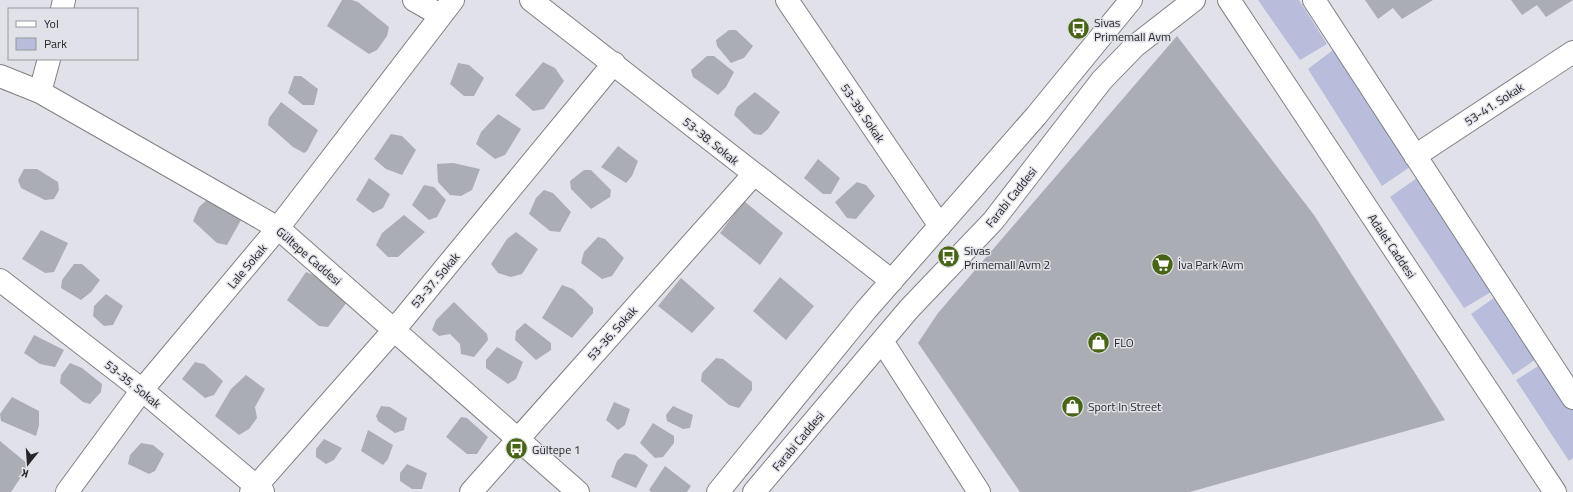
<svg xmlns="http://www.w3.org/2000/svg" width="1573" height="492" font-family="'Titillium Web',sans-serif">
<rect width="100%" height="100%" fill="#e1e2e9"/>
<!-- green -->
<path fill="#b7bddb" d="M1258 0H1299L1327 44 1300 60Z
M1333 50 1410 167 1382 186 1308 69Z
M1417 178 1493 291 1464 308 1390 197Z
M1498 295 1539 357 1513 375 1471 314Z
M1546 361 1573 404V458L1569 461 1516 380Z"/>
<!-- building -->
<path fill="#abadb4" d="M342 0H352L358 2 389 27 387 36 377 50 369 54 327 26Z
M1365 0H1433L1402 19 1393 8 1378 19Z
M1511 0H1573L1546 17 1537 5 1522 15Z
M729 30H736L753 46 744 58 731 63 717 46 716 40Z
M1177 36 1314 215 1445 420 1190 492H1020L918 343 938 313Z
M707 56H714L734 72 726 87 718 95 693 77 691 70Z
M543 62 555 68 564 81 544 109 533 111 515 95Z
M458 63 469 65 484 78 474 96H464L450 84Z
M294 76H301L318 89 314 105H303L288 93Z
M755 92 780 112 768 129 761 135 754 134 734 115 737 107Z
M281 102 318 130 307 151 304 153 293 147 268 125 269 118Z
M498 114 521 129 505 155 495 159 476 144 481 132Z
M391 134 402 136 416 150 402 175 386 169 374 159Z
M618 146 638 161 632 176 626 183 601 167Z
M818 159 840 178 831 194H823L804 178Z
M453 163 480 169 472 190 461 196 450 195 438 182 437 164Z
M24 169H37L58 182 59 190 54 199 45 200 21 188 18 180Z
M584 170H591L611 190 610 197 591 209 571 189 570 181Z
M369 178 390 194 383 208 373 213 356 200Z
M857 182 866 185 875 196 856 219 847 218 835 202Z
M424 185 434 187 446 200 437 217 429 220 412 205Z
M544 190 553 193 571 212 560 232 550 231 529 214 536 198Z
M209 198 241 220 227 245 217 243 193 221 199 207Z
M744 201 783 233 760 265 720 233Z
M404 215 425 232 398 257H388L376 245 382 233Z
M41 230 68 243 54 272 45 273 22 259Z
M516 232 538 249 522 274 511 277 498 273 491 264 507 239Z
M598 237 605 239 624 258 612 276 602 279 581 263 584 252Z
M74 264H82L100 280 91 292 81 300 61 288 62 280Z
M306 272 321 278 347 302 328 327 319 326 287 300Z
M780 277 814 306 786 340 753 311Z
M681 278 715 308 692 333 658 306Z
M562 285 573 289 593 308V313L572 338 542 318Z
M106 294 123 306 113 325 104 326 93 316 94 306Z
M454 302 487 334 488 340 474 357 461 354 460 344 450 334 439 336 432 330 436 320Z
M525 323 551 343V350L536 360 515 340 516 331Z
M34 335 64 350 55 367 40 364 24 353Z
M497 347 523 362 516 379 508 384 486 368V360Z
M716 358 723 359 752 382V390L739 408 729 405 701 381 702 373Z
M195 362 204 364 223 381 214 395 205 398 182 379Z
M70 363 82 368 102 384 101 392 90 404 83 402 60 383 61 375Z
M246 375 265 389 255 407 257 418 249 429 239 435 215 416 231 389Z
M12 397 39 411V425L36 436 1 421 0 414Z
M614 402 630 409 625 425 618 430 606 420Z
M381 406 390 407 407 418 404 430 395 433 378 421 376 416Z
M673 406 693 415 690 428 683 429 667 421 666 415Z
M461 417 467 418 488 437 477 454H467L446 437Z
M653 423 674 436V443L663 457 655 458 640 443Z
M368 430 393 445 388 459 383 465 361 451Z
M324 439 342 448 334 460 326 464 316 457V449Z
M0 441 29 465 11 492H0Z
M141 443 153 445 164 454 155 471 149 474 128 464 130 455Z
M625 453 635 455 648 465 636 488 611 477 617 461Z
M407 464 427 473 422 489H412L400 481V473Z
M665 466 691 486 687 492H651L649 490Z"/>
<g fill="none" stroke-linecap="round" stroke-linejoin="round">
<defs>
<path id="minor" d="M414 0 440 15
M531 0 892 281
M787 0 940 226
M1229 0 1555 492
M1314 0 1573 398
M62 9 64 0
M0 76 40 92 278 228 578 492
M40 92 49 59
M1415 156 1573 52
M0 280 142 390 263 492
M882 341 979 492
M67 492 142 390 278 228 453 0
M251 492 394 330 614 63
M471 492 754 174
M718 492 866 310 1036 116 1131 0
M754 492 909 309 993 221 1102 80 1135 46 1194 0"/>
</defs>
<!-- minor casing -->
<use href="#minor" stroke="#808187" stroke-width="24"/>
<!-- minor -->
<use href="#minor" stroke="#fff" stroke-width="22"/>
</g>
<!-- icons -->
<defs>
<symbol id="bus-disc" viewBox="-11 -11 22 22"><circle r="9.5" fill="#486517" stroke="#e1e2e9"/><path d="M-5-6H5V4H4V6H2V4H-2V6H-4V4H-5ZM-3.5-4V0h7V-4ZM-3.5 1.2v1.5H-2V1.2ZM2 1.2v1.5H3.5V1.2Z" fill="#fff"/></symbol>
<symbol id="supermarket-disc" viewBox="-11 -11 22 22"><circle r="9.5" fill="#486517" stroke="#e1e2e9"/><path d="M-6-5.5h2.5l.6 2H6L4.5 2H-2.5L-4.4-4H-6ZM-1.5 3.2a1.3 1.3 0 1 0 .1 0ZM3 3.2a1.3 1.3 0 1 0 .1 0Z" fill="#fff"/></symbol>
<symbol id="shop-disc" viewBox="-11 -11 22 22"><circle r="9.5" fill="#486517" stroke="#e1e2e9"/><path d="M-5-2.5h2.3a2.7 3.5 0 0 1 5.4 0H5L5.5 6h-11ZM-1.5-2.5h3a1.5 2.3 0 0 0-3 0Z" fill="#fff"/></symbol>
</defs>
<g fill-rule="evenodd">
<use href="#bus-disc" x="1066" y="16" width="25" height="25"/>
<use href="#bus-disc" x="936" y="244" width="25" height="25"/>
<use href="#supermarket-disc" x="1150" y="252" width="25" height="25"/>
<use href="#shop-disc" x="1086" y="330" width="25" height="25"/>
<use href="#shop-disc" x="1060" y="394" width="25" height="25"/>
<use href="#bus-disc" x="504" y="436" width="25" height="25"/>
</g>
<g text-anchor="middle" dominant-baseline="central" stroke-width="3" stroke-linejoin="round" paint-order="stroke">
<!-- poi labels -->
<g font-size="12" fill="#262629" stroke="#e1e2e9" text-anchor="start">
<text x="1094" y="22">Sivas<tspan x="1094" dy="14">Primemall Avm</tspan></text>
<text x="964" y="250">Sivas<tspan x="964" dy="14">Primemall Avm 2</tspan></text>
<text x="1178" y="264">İva Park Avm</text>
<text x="1114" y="342">FLO</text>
<text x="1088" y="406">Sport In Street</text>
<text x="532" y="449">Gültepe 1</text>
</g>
<!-- street labels -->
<g font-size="12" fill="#262629" stroke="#e1e2e9">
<text transform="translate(1494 104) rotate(-33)">53-41. Sokak</text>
<text transform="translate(863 113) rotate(56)">53-39. Sokak</text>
<text transform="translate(711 141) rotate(39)">53-38. Sokak</text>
<text transform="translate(1011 197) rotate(-51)">Farabi Caddesi</text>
<text transform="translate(1392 246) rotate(56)">Adalet Caddesi</text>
<text transform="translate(309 256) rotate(41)">Gültepe Caddesi</text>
<text transform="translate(247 266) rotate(-50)">Lale Sokak</text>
<text transform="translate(435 280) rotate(-50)">53-37. Sokak</text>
<text transform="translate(612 333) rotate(-48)">53-36. Sokak</text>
<text transform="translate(133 384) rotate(39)">53-35. Sokak</text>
<text transform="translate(798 441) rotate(-50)">Farabi Caddesi</text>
</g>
</g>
<!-- legend -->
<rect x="8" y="8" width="130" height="52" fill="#e1e2e9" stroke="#96979c"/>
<rect x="16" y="21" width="20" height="6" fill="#ffffff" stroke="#96979c"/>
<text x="44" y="28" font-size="12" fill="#262629">Yol</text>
<rect x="16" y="38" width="20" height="12" fill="#b7bddb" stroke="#96979c"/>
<text x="44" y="48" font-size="12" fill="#262629">Park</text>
<!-- north arrow -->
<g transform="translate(28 464) rotate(197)" stroke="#e1e2e9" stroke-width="3" paint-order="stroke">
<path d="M0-3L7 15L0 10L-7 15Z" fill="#262629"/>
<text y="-6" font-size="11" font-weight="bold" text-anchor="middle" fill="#262629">K</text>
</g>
</svg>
